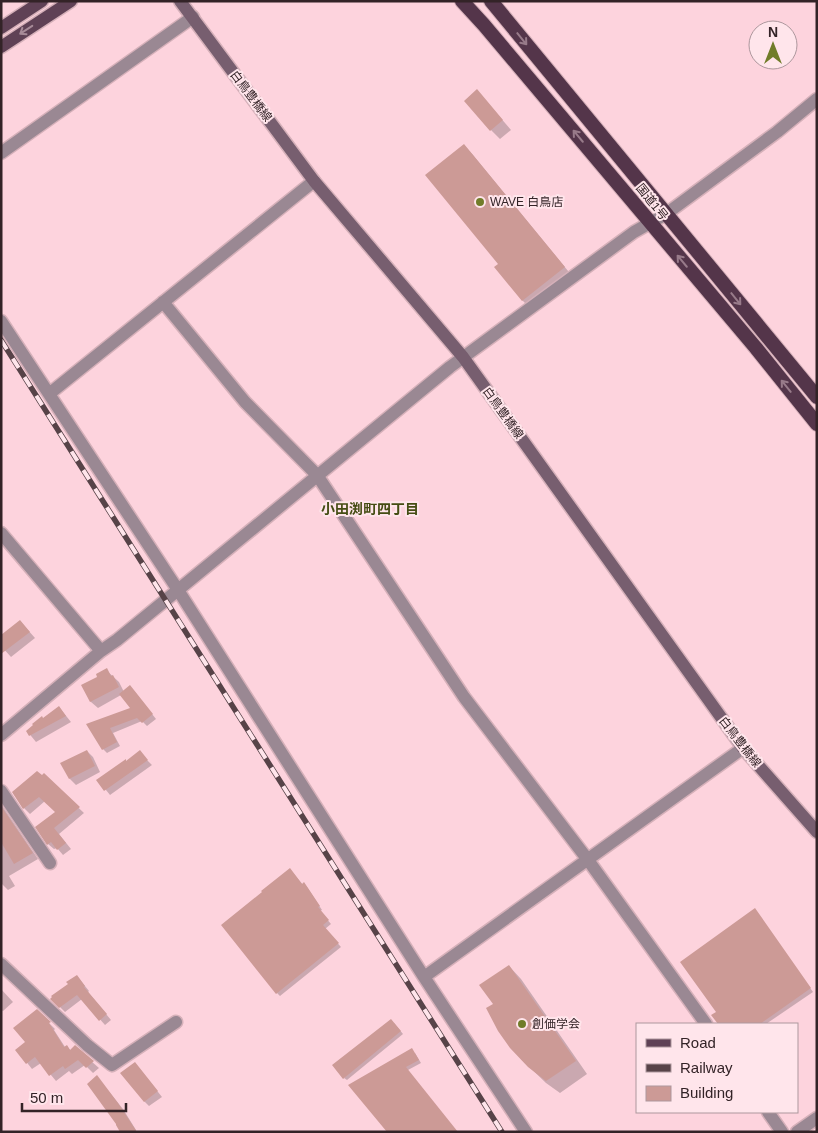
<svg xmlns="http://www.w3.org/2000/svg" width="818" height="1133" font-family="Arial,'Noto Sans JP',sans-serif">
<rect width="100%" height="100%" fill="#fdd3dd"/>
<!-- shadow -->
<path fill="#0003" d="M486 101 511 130 500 139 491 130Z
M464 145 473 155 573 277 532 310 523 301 496 268 500 264Z
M20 621 35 638 11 657 1 646Z
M106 670 119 682 124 692 134 691 156 719 147 726 142 721 113 733 120 746 107 753 103 749 88 724 132 709 121 695 98 708 91 702 82 685 99 677Z
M59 707 71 722 36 742 27 731Z
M87 751 93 757 100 772 76 785 70 779 62 764Z
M144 757 152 765 110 795 98 780Z
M44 775 84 813 59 834 71 849 63 855 57 848 54 849 48 844 57 812 45 801 30 814 24 808 13 793Z
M1 804 38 859 9 876 15 886 8 890 1 883Z
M290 869 303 885 307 887 322 910 320 911 331 924 325 929 341 947 280 996 277 993Z
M757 913 813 992 766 1024H719L713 1015 717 1012Z
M509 966 521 979 587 1074 560 1093 546 1083 521 1059 494 1004Z
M77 976 89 991 88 992 111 1020 105 1025 82 999 65 1012 52 999 70 984Z
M1 989 13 1002 3 1011 1 1010Z
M37 1011 55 1029 54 1030 65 1047 67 1046 71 1051 75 1047 99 1068 93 1073 85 1065 72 1074 69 1071 56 1081 41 1063 32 1069 17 1050 27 1043Z
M394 1023 403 1034 347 1080 344 1078Z
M415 1053 421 1063 408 1070 350 1085Z
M135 1063 162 1097 149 1106 144 1101Z
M97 1077 123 1109 136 1130 133 1132Z"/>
<!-- building -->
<path fill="#cc9a96" d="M477 89 503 120 490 131 464 101Z
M464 144 565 267 522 301 494 267 498 264 425 175Z
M20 620 30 632 1 654V635Z
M107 668 111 676 113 675 119 687 90 702 81 685 97 677 96 674Z
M130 685 153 714 142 723 137 718 110 728 117 742 102 750 86 724 130 708 119 694Z
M59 706 66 716 29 736 26 731 33 725 32 724 42 716 43 718Z
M87 750 95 766 69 779 60 763Z
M140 750 148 760 104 791 96 780 126 759V761Z
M37 771 42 775 44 773 80 807 54 828 66 843 57 850 51 842 47 845 35 827 55 812 39 797 23 809 12 792Z
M1 806 33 853 14 864 1 842Z
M290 868 302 884 304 882 320 906 318 907 329 920 323 925 339 943 276 994 221 925 262 892 261 891Z
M755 908 811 988 760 1024H718L711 1015 716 1012 680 962Z
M509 965 576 1061 546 1081 528 1067 510 1048 498 1031 486 1008 493 1004 479 985Z
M77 975 85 986 84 987 107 1014 99 1021 77 995 59 1008 50 999 52 997 51 996 68 984 66 982Z
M37 1009 51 1022 49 1023 64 1047 67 1045 70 1050 75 1045 94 1061 86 1068 78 1060 65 1069 63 1066 49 1076 35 1057 26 1064 15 1050 25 1042 13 1028Z
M391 1019 401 1031 343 1079 332 1065Z
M412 1048 419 1060 406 1067 458 1132H387L348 1085Z
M135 1062 158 1091 144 1102 120 1073Z
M97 1075 118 1103 137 1132H120L116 1125V1124L87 1084Z"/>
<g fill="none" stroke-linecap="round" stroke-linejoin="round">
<defs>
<path id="minor" d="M1 153 193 17
M163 302 245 402 317 475 464 697 588 860 706 1024
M1 321 49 394 314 181
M49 394 178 590 424 977 526 1132
M1 533 101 651
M1 735 101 651 117 640 450 367 634 232 666 214 777 132 817 99
M1 791 50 863
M1 964 87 1045 112 1065 176 1022
M424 977 743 748
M768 1112 782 1132
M797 1132 817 1118"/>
<path id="secondary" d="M180 1 314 181 463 357 743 748 817 832"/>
<path id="primary" d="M1 28 42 1
M1 47 71 1"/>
<path id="trunk" d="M462 1 484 25 756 348 817 424
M491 1 817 397"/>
</defs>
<!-- minor casing -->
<use href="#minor" stroke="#d5b0b9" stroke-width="15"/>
<!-- secondary casing -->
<use href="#secondary" stroke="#d5b0b9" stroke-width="15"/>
<!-- primary casing -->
<use href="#primary" stroke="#d5b0b9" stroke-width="15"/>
<!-- trunk casing -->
<use href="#trunk" stroke="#d5b0b9" stroke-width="16"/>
<!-- minor -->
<use href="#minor" stroke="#9a8893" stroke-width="12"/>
<!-- secondary -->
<use href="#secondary" stroke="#775e6f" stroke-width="12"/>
<!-- primary -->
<use href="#primary" stroke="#5f4155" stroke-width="12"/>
<!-- trunk -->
<use href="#trunk" stroke="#54354a" stroke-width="14"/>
<defs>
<path id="rail" d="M1 340 502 1132"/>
</defs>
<!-- rail casing -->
<use href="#rail" stroke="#574348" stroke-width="5.5"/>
<!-- rail -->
<use href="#rail" stroke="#ffe5eb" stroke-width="4" stroke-dasharray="11" stroke-linecap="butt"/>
</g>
<!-- one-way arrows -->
<defs><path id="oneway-shaft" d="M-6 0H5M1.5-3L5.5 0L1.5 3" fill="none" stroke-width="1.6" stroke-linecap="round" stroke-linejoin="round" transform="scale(1.25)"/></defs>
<use stroke="#a78b98" href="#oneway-shaft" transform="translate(26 30) rotate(147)"/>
<g stroke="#987b8a">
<use href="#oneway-shaft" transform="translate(522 39) rotate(51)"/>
<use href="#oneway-shaft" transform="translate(578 136) rotate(-130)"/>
<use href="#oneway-shaft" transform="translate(682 261) rotate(-130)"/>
<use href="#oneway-shaft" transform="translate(736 299) rotate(51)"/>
<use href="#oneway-shaft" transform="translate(786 386) rotate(-129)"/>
</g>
<!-- markers -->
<g fill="#707c29" stroke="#ffe5eb" stroke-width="2">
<circle cx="480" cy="202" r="5"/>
<circle cx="522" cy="1024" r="5"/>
</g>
<g text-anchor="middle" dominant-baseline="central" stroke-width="4" stroke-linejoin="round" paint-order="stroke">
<!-- street labels -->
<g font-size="12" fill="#332327" stroke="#ffe5eb">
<text transform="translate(251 96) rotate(53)">白鳥豊橋線</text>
<text transform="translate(652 202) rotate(51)">国道1号</text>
<text transform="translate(503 413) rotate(54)">白鳥豊橋線</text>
<text transform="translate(740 742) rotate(52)">白鳥豊橋線</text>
</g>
<!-- poi labels -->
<g font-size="12" fill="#332327" stroke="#ffe5eb" text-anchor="start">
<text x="490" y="202">WAVE 白鳥店</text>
<text x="532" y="1024">創価学会</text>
</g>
<!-- neighbourhood labels -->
<g font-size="14" font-weight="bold" fill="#454d13" stroke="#ffe5eb">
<text x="370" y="509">小田渕町四丁目</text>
</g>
</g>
<!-- border -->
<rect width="818" height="1133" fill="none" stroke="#332327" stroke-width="5"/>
<!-- legend -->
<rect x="636" y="1023" width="162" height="90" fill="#ffe5eb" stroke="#ad979d"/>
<rect x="646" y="1039" width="25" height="8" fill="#5f4155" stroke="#ad979d"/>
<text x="680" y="1048" font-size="15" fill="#332327">Road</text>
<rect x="646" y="1064" width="25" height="8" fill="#574348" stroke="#ad979d"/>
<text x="680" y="1073" font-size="15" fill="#332327">Railway</text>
<rect x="646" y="1086" width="25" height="15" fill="#cc9a96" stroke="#ad979d"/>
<text x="680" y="1098" font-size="15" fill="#332327">Building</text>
<!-- north arrow -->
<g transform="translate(773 45)"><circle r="24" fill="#ffe5eb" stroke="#ad979d"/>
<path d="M0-4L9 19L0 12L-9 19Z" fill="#707c29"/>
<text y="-8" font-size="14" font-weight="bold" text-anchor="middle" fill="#332327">N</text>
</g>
<!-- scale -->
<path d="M22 1103v8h104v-8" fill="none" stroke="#332327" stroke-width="2.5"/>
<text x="30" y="1103" font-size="15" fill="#332327" stroke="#ffe5eb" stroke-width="4" paint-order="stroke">50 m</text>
</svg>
